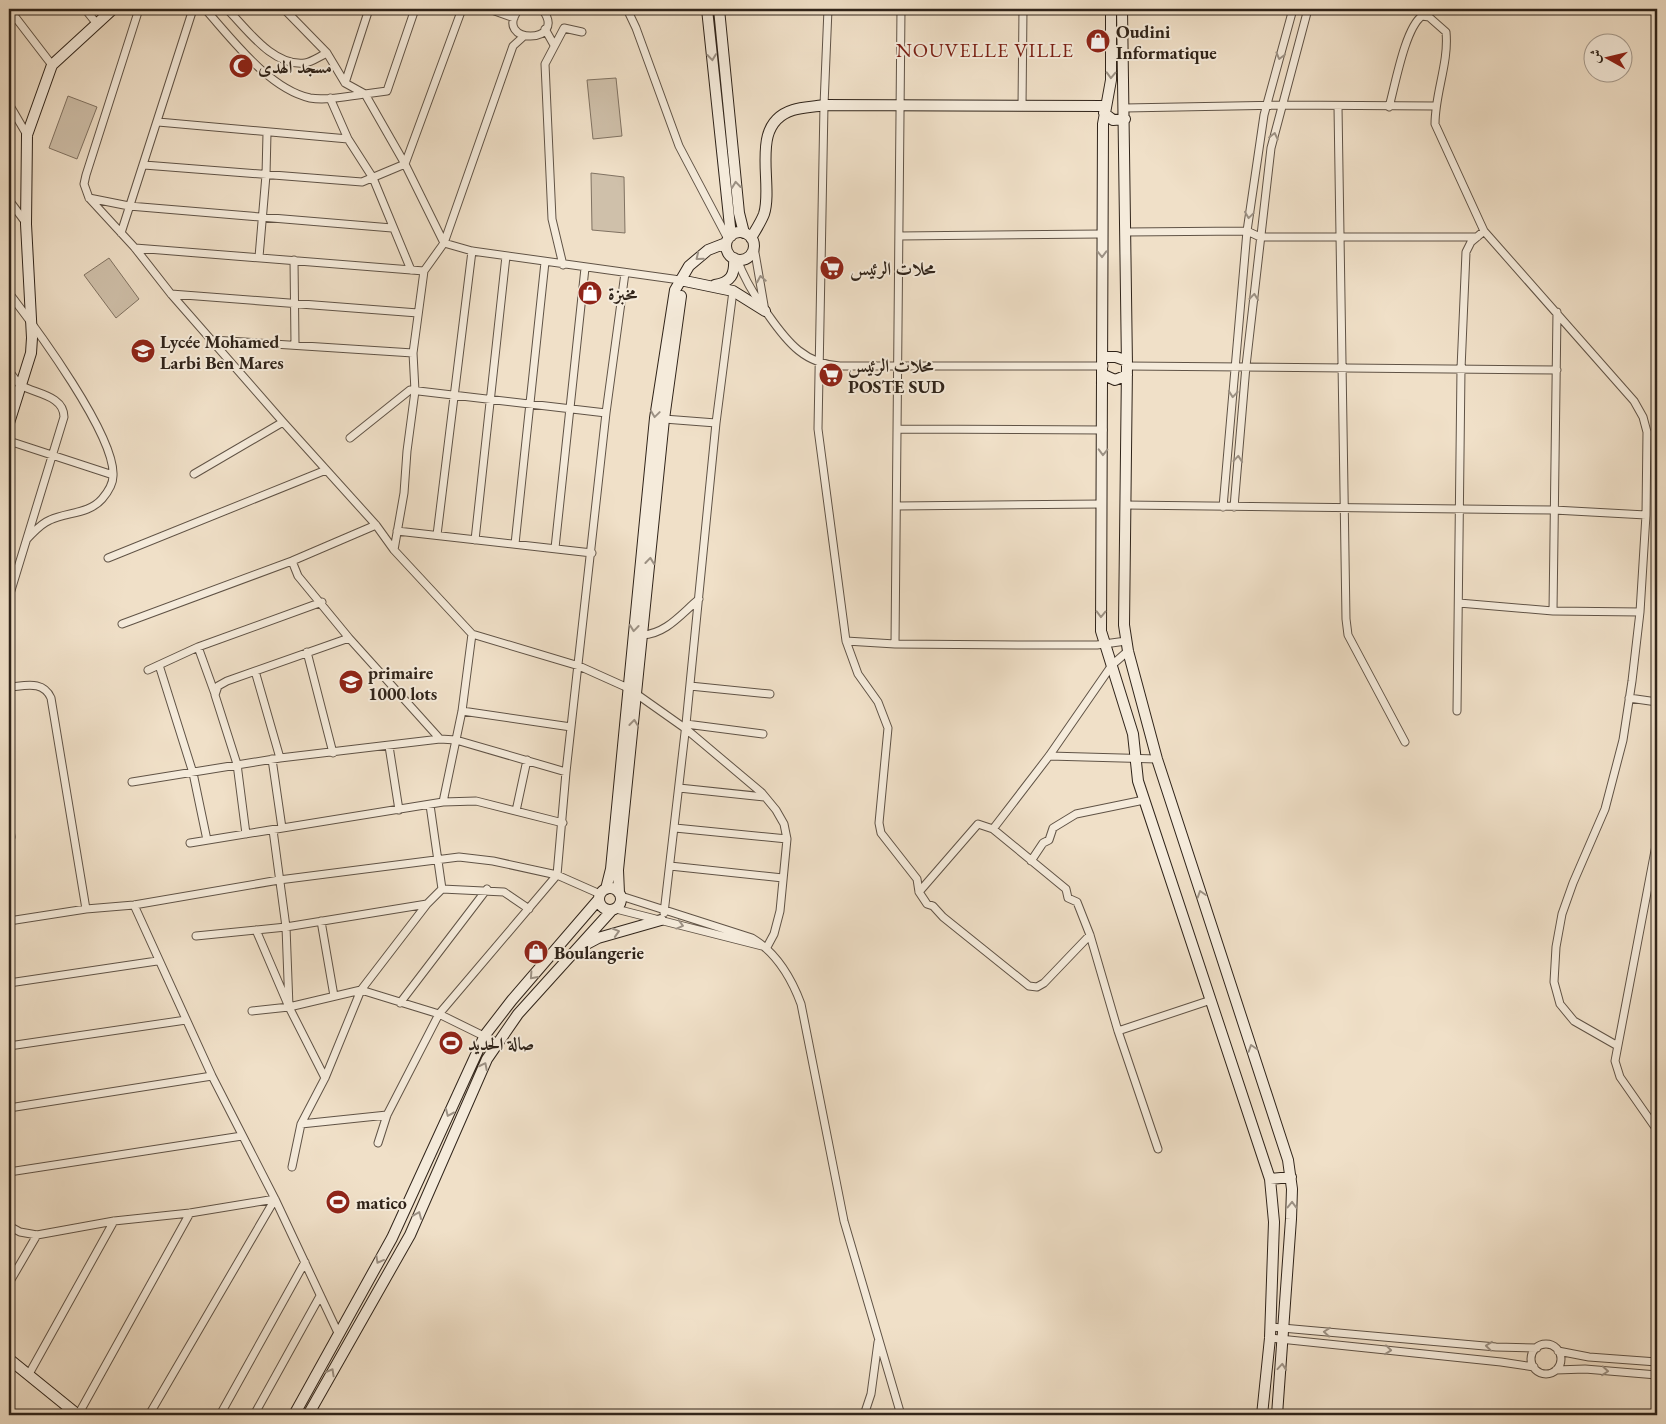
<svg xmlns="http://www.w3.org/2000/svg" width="1666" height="1424" font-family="'EB Garamond',Amiri,serif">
<rect width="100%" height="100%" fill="#f0e0c8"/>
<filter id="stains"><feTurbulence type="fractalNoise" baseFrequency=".004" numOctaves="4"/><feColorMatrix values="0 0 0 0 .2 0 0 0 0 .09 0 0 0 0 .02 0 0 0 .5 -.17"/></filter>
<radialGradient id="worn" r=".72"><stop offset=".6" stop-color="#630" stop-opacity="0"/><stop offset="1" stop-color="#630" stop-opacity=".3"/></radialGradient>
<!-- green -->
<path fill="#cfc0aa" stroke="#807262" d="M616 78 622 136 593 139 587 80Z
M68 96 97 107 77 159 49 148Z
M591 173 624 177 625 233 592 230Z
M109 258 139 299 116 318 84 275Z"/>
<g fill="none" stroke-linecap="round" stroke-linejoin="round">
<defs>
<path id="street" d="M9 9 52 65
M85 9 97 24
M139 9 86 175 84 184 89 198 135 248 171 294 283 422 376 525 394 550 472 634 579 666 628 688 686 729 762 793 776 810 784 824 787 839 780 911 774 934 767 947
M205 9C232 39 269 89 310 98 327 101 348 96 365 94L405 164 444 243 472 251 680 280
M227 9C247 29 273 67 305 63 312 62 320 56 327 53
M284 9 327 53 345 83 365 94 387 91 415 9
M489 9 514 18
M519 9C491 45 570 45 542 9
M627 9 636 28 679 146 728 239
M828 9 824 105 818 429 846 641 858 674 878 702 888 728 879 823 881 833 917 879 919 892 927 904 933 906 943 917 1029 986 1037 987 1044 983 1090 935
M545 29 554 45
M345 83 369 9
M330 98 348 139 373 178 411 270
M9 104 27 135
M1022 106 1023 9
M1338 107 1346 619 1348 635 1405 742
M1389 107C1395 86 1405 28 1422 16L1429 17 1446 32C1449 63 1435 93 1435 124L1484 231 1634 401 1643 417 1647 432 1646 515 1640 612 1632 681 1623 740 1605 809 1573 883 1562 914 1556 947 1554 982 1560 1004 1574 1021 1616 1045
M1125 108 1282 105 1435 106
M158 122 348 139
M144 165 362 182 405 164 462 9
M89 198 129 206 392 228
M9 200 26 223
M1126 232 1247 231 1260 237H1477
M121 233 193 9
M899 236 1102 234
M754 247 765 311
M135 248 424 271
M259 257 266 175 267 133
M737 259C745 281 755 297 769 316 788 343 805 364 840 366H1104
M294 260 295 344
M563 265 552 219 545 64 564 28 582 32
M9 293C35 327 116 436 113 476 113 485 108 492 102 499 89 514 67 512 50 520 40 524 34 532 27 539
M171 294 418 313
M213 340 413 353
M1127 366 1557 370
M9 371C13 376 17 383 22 386 37 394 64 396 64 417L9 597
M664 419 716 423
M897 429 1103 430
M350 438 410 390 606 413
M9 441 113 475
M194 474 283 422
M1125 505 1554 510 1646 515
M897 506 1102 504
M1223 507 1247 231 1264 115 1293 9
M1234 507 1246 366 1271 148 1308 9
M397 531 592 553
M437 535 472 251
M475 540 506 256
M515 544 545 262
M555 548 585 268
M394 550 404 493 407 451 415 391 413 353 424 271 444 243 513 46 524 36
M108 558 326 470
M292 561 298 576 349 638 440 739
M1459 603 1553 611 1640 612
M1553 611 1557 312
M122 624 292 561 376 525
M642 635C666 634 681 614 699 599
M846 641 895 644 1030 645H1097L1126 641
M895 644 901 9
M198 647 322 602
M307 652 333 753
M159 665 193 773 207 840
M148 670 198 647 215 694
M255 671 280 758
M690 686 770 694
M9 687C25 686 43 680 51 698L86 909
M1629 698 1657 702
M462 711 571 727
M1457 711 1461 369 1466 252 1471 242 1484 231
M686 724 763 734
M389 746 399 810
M1049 756 1157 759
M272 759 282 828
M132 782 280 758 440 739 456 740 566 772
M679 788 765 797
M443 802 462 711 472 634
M430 805 442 889
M516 811 527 760
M9 823 11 837 9 845
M675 828 787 839
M993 829 1066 889 1068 898 1077 902 1090 935 1118 1031 1158 1149
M273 830 286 927 289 1007
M246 834 237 764 215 695 218 686 227 681 349 638
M1657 840 1615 1061 1620 1077 1657 1130
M190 843 443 802 476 801 563 823
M1031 861 1043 843 1049 840 1053 828 1076 814 1144 800
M670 866 783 878
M919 892 978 824 993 829 1049 756 1112 665 1128 651
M621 896 752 938C777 953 791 977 801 1004L844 1221 901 1415
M134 905 212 1076 275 1199 339 1335
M616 909 762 946
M664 913 686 724 716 423 733 291
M9 921 86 909 134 905 279 880 459 857 493 861 557 875 600 894
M321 921 334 996
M256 930 289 1007 325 1078
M196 936 286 927 427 904
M9 983 157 961
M400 1003 487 889
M252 1011 289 1007 361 990 439 1014 498 1043
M1118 1031 1211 1000
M9 1046 186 1020
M9 1108 212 1076
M301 1124 325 1078 361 990 427 904 442 889 504 892 529 909
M378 1143 387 1115 439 1014 557 875 566 772 606 413 625 273
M292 1167 301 1124 387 1115
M9 1172 242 1136
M9 1226 20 1232 37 1235 114 1221 190 1213 275 1199
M9 1283 37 1235
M1271 1327 1496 1347 1537 1348
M1270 1338 1501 1362 1534 1367
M1531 1359a15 15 0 1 1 30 0a15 15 0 1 1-30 0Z
M1558 1351 1589 1357 1657 1362
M1556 1370 1585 1369 1657 1375
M29 1374 114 1221
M78 1415 190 1213
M149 1415 275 1199
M220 1415 305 1262
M254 1415 320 1296
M864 1415 871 1394 878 1342"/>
<path id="secondary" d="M707 9 731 236
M719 9 739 213 744 233
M1111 9V80L1103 124 1101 631 1133 734 1138 781 1270 1179 1274 1222 1270 1338 1262 1415
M1122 9 1127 366 1124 625 1128 651 1157 759 1288 1160 1292 1189 1291 1219 1277 1415
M1104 113 1113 120 1125 119
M726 246a14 14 0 1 1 28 0a14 14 0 1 1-28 0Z
M751 238C755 231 761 222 764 214 774 182 748 124 793 110 803 107 814 107 824 105L1105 106
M680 280 733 291 765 311
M715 285C731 282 735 275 734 258
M1104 357H1116L1127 361
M1104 375 1115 380 1127 375
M9 423 31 353 32 338 26 224 27 135 52 65 113 9
M599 899a11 11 0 1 1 22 0a11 11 0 1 1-22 0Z
M606 889 611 869 655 418 675 290 689 266 708 250 726 243
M619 893 618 870 664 419 681 296
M581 947 598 938 661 920
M1270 1179 1291 1177
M9 1359 78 1415
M294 1415 392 1238 485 1035 512 1000 599 899
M308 1415 410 1235 487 1059 518 1014 612 910"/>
</defs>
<!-- street casing -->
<use href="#street" stroke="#605346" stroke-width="9"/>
<!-- secondary casing -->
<use href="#secondary" stroke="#30241a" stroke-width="12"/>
<!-- street -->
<use href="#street" stroke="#f5ebdb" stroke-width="7"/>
<!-- secondary -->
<use href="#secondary" stroke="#f5ebdb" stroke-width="10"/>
</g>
<!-- one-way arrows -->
<defs><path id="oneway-chevron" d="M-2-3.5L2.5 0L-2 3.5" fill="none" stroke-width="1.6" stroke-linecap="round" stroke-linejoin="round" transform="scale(1.25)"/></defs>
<g stroke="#9c9184">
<use href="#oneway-chevron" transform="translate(1280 56) rotate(105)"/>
<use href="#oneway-chevron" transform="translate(712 57) rotate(84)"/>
<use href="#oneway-chevron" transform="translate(1111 75) rotate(92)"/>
<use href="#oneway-chevron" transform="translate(1274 136) rotate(-77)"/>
<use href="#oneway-chevron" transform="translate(736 185) rotate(-96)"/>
<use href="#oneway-chevron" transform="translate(1249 215) rotate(98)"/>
<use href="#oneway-chevron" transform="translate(1102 254) rotate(89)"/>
<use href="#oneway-chevron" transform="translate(699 257) rotate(141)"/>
<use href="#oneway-chevron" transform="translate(761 279) rotate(-100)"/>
<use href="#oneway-chevron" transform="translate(1254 297) rotate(-84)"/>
<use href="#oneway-chevron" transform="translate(1233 394) rotate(95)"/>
<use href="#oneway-chevron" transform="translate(655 414) rotate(98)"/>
<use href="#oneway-chevron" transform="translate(1103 452) rotate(91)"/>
<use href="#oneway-chevron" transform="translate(1238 459) rotate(-85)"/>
<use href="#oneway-chevron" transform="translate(650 561) rotate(-84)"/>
<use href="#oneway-chevron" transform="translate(1101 614) rotate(91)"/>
<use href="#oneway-chevron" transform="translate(634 628) rotate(96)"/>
<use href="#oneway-chevron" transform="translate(634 723) rotate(-84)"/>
<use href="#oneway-chevron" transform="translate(1201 894) rotate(-108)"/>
<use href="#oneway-chevron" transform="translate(680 925) rotate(15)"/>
<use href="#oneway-chevron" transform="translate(616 932) rotate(-17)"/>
<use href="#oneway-chevron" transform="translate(533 976) rotate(132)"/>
<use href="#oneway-chevron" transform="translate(1252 1048) rotate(-108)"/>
<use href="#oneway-chevron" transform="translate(484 1066) rotate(-63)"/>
<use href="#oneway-chevron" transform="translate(449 1113) rotate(114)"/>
<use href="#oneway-chevron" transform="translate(1292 1205) rotate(-89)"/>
<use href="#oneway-chevron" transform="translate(418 1215) rotate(-67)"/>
<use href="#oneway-chevron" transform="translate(379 1260) rotate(119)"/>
<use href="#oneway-chevron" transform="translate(1327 1332) rotate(-175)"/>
<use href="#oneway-chevron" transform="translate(1489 1346) rotate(-174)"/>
<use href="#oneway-chevron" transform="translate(1388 1350) rotate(6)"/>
<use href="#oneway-chevron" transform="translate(1282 1367) rotate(-85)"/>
<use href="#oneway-chevron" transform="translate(1605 1371) rotate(5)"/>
<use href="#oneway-chevron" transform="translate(331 1372) rotate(-61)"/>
</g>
<!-- icons -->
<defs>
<symbol id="shop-disc" viewBox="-11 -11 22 22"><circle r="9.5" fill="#8f2418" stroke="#f5ebdb"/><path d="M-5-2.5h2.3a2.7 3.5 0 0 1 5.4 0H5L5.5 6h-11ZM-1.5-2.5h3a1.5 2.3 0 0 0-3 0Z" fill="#fff"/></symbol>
<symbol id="mosque-disc" viewBox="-11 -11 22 22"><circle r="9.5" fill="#8f2418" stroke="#f5ebdb"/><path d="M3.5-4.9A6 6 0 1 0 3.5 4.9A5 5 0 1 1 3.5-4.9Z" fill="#fff"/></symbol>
<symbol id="supermarket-disc" viewBox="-11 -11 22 22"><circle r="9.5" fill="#8f2418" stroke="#f5ebdb"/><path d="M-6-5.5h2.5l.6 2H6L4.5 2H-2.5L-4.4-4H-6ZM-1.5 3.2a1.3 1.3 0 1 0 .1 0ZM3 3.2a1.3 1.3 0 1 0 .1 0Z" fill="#fff"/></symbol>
<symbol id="school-disc" viewBox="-11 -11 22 22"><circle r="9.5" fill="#8f2418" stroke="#f5ebdb"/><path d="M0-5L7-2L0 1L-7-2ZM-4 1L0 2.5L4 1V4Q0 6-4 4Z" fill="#fff"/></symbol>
<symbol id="stadium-disc" viewBox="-11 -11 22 22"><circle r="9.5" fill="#8f2418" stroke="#f5ebdb"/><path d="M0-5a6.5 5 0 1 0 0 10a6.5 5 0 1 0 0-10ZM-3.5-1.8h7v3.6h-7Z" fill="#fff"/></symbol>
</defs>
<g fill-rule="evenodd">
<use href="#shop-disc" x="1084" y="27" width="28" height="28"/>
<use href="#mosque-disc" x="227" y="52" width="28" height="28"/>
<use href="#supermarket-disc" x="818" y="254" width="28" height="28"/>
<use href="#shop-disc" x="576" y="279" width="28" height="28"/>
<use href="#school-disc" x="129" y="337" width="28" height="28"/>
<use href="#supermarket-disc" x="817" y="361" width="28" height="28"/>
<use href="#school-disc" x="337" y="668" width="28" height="28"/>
<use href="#shop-disc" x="522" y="938" width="28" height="28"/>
<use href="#stadium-disc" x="437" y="1029" width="28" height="28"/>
<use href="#stadium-disc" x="324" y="1188" width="28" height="28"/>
</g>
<g text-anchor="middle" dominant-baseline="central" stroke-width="4" stroke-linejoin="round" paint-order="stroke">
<!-- poi labels -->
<g font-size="18" font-weight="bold" fill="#30241a" stroke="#f5ebdb" text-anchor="start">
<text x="1116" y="31">Oudini<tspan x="1116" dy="21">Informatique</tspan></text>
<text x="258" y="66">مسجد الهدى</text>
<text x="850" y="268">محلات الرئيس</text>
<text x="608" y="293">مخبزة</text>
<text x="160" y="341">Lycée Mohamed<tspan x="160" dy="21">Larbi Ben Mares</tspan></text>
<text x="848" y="365">محلات الرئيس<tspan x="848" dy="21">POSTE SUD</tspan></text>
<text x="368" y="672">primaire<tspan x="368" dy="21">1000 lots</tspan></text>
<text x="554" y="952">Boulangerie</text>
<text x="468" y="1043">صالة الحديد</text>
<text x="356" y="1202">matico</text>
</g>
<!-- quarter labels -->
<g font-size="20" letter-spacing="1" fill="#7a1f14" stroke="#f5ebdb">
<text x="985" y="50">NOUVELLE VILLE</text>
</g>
</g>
<!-- margin -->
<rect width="1666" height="1424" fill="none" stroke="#f0e0c8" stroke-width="30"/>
<rect x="10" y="10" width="1646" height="1404" fill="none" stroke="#30241a" stroke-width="2.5"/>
<rect x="15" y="15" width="1636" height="1394" fill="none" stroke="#30241a"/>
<!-- north arrow -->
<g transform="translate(1608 58) rotate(278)"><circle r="24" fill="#f5ebdb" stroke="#a69b8e"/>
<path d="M0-4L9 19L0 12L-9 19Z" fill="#8f2418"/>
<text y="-8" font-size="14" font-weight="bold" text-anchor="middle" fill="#30241a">ش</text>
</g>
<rect width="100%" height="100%" filter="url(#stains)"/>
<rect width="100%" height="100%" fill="url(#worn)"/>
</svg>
